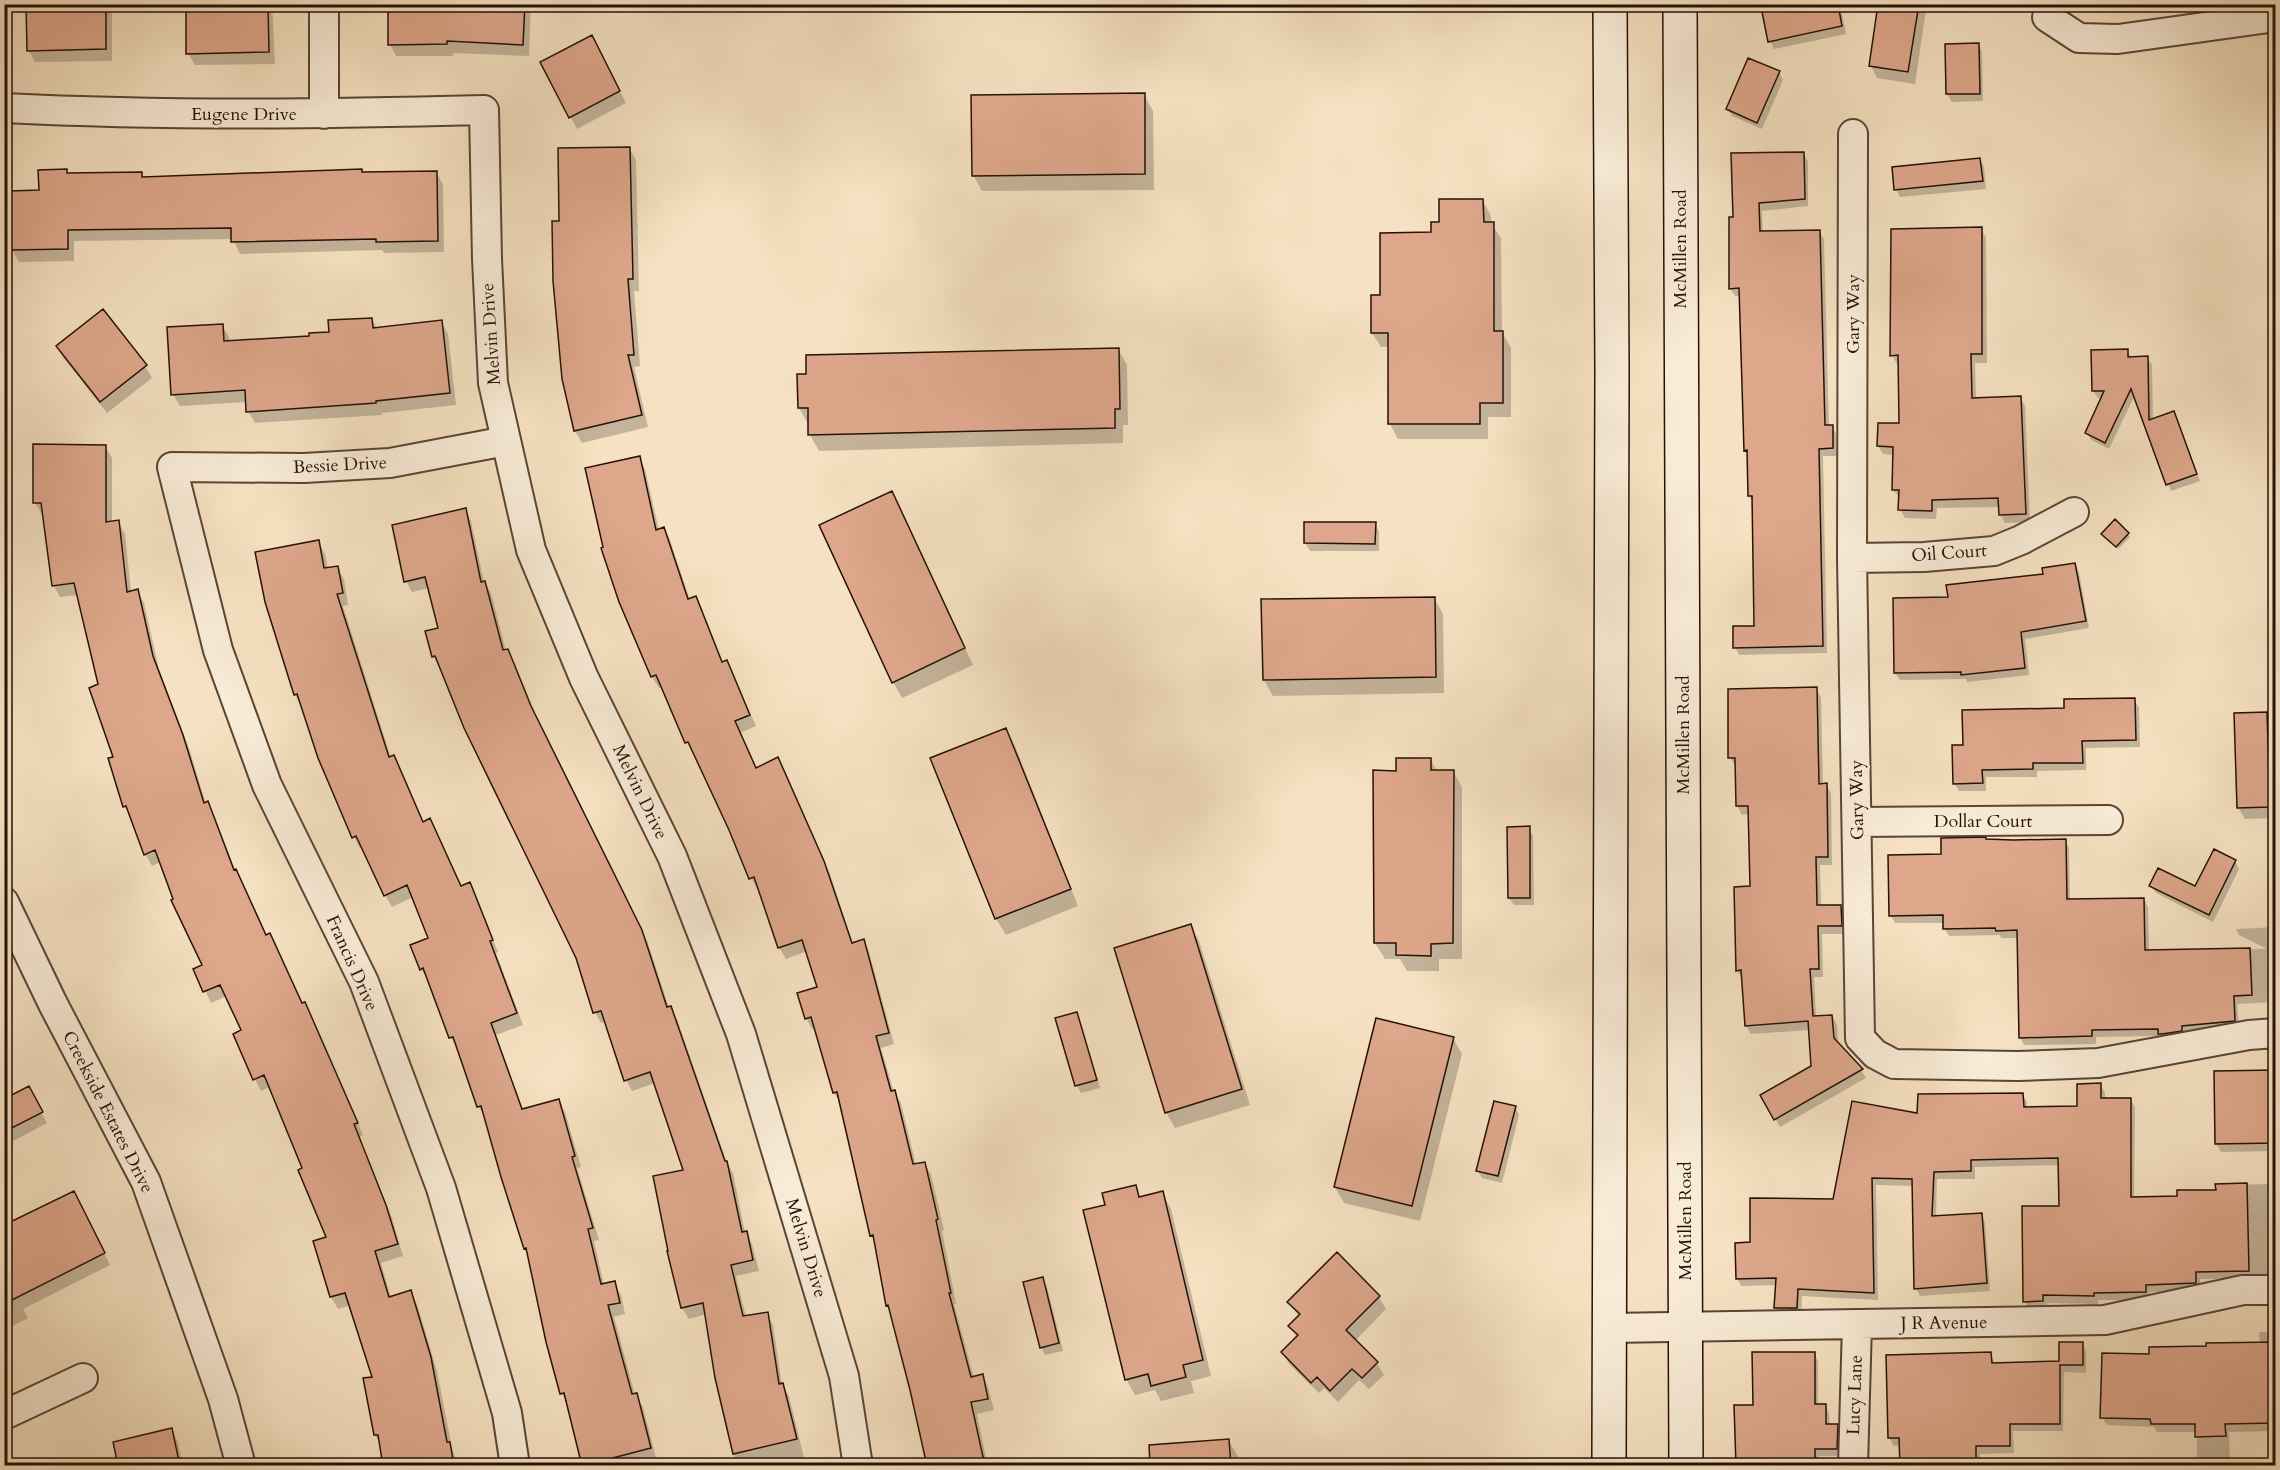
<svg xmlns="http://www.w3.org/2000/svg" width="2280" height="1470" font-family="Cardo,serif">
<rect width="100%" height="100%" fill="#f6e2c2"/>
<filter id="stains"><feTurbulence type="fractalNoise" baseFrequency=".00333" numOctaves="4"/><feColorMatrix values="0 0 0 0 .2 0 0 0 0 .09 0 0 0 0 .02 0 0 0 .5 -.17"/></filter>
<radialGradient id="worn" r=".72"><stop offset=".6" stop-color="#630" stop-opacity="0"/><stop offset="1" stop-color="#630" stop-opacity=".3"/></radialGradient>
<!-- shadow -->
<path fill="#0003" d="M28 4H112V61L35 62 29 50Z
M187 4H272L275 64 195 65 188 53Z
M389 4H531L529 56 453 53V56H396L390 44Z
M1781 4H1840L1846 34 1774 49 1770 41Z
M1880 4H1923L1926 10 1915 84 1877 78 1871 66Z
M1978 44 1982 52 1983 101 1952 102 1947 94V45Z
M598 49 626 103 577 129 542 63Z
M1779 72 1783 80 1762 129 1732 116 1728 109Z
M1144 95 1153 111 1154 190 982 191 973 175Z
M629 148 636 160 639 291H634L640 366 634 367 648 427 582 443 575 431 563 379 561 223Z
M1803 153 1808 161V206L1762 211 1763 233 1819 232 1824 239 1829 426H1832L1836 434V456H1823L1827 653 1739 655 1735 647 1755 627 1753 502 1749 496V456L1745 450 1740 296H1735L1730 288 1734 219Z
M1980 159 1984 167 1986 189 1900 197 1896 189Z
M66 171 69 175 141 173 144 178 361 171 363 173 436 172 443 184 444 252 384 253 382 250 240 254 233 239 74 241V261L19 262 12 250 40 192Z
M1483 201 1491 216V223L1501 238 1502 332 1511 348V417H1488V439H1398L1390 424 1389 347H1381L1372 333 1381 297 1441 224Z
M1981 229 1986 237 1987 363H1975L1976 400 2020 397 2025 406 2030 522 2005 523 2000 514V507L1937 508 1936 519 1905 518 1900 509V498L1893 490 1895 455 1883 454 1878 446 1901 425 1899 364H1897L1892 355Z
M372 319 377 329 441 322 448 334 456 405 382 413V415L255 423 248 411 247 402 180 406 173 394 222 325 229 337 230 343 311 338 331 334Z
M57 347 145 366 152 378 107 413 64 359Z
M1118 349 1127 365 1128 425H1123V443L819 451 810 435 808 424 799 408Z
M2127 350 2131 358H2147L2152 365 2153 421 2177 420 2200 481 2171 491 2135 395 2109 449 2091 440 2087 433 2103 398H2098L2093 391Z
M105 446 112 458V523L118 522 125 534 131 592 137 591 144 603 159 669 189 748 206 804 214 815 236 872 267 936 269 935 276 947 303 1005 311 1016 363 1135 359 1137 392 1218 403 1256 381 1263 391 1298 410 1292 417 1304 437 1371 452 1448 458 1466H385L381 1445 375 1435 374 1378 351 1305 338 1309 331 1297 314 1242 328 1238 304 1169 270 1087 261 1091 255 1079 243 1031 227 996 211 1003 195 969 204 965 161 862 152 866 146 855 163 849 131 818 125 806 79 595 60 597 53 585 44 514H42L35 503Z
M639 457 645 469 659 530 664 529 670 540 690 600 695 598 701 609 723 663 732 673 756 726 740 733 757 769 778 759 830 874 853 944 863 941 869 952 894 1044 881 1048 894 1092 901 1103 916 1165 924 1163 931 1174 944 1230 942 1231 956 1304H954L974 1378 982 1376 988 1387 994 1410 977 1414 986 1458 997 1457 1002 1466H928L891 1311 887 1305 876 1243 871 1235 841 1104 834 1093 816 1028 812 1029 806 1018 818 988 807 951 786 959 779 947 760 888 757 889 751 878 662 686 659 688 652 677 621 601Z
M900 509 973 665 902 698 893 682Z
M465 510 471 521 484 582 491 593 506 651 514 661 537 718 648 943 669 1008 677 1019 727 1163 733 1173 745 1233 752 1244 759 1271 736 1276 746 1317 767 1314 773 1325 782 1385 789 1396 806 1466H737L716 1377 707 1314 689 1319 682 1308 668 1252 685 1171 655 1083 632 1091 626 1080 606 1022 601 1023 595 1012 577 958 548 900 550 899 434 657 427 632 440 629 429 588 412 592 406 581Z
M1375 524 1379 531V551H1310L1305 543Z
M2128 534 2130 537 2118 549 2105 537Z
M318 542 325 554 328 569 337 568 344 579 348 605 343 606 391 758 400 768 424 823 461 888 469 884 476 896 498 952 496 953 523 1025 496 1035 523 1111 558 1101 565 1112 581 1167 577 1168 599 1240 594 1241 604 1285 614 1283 621 1295 625 1314 614 1317 635 1395 643 1407 658 1466H584L568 1405 562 1394 529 1254 486 1119 479 1107 458 1049 451 1038 429 980 421 969 430 939 413 897 392 907 385 895 363 847 360 848 354 837 302 706 295 695 266 602Z
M2075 564 2079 572 2089 628 2025 639 2029 675 1967 682 1966 679 1900 680 1895 673 1949 598 2045 575Z
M1434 598 1443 614 1444 693 1273 696 1264 680 1263 601Z
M1816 689 1821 697 1823 785H1826L1831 793 1832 865H1820L1821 907H1840L1845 915 1846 934H1822L1823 977H1814L1816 1017 1832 1016 1837 1025 1838 1044 1861 1070 1866 1078 1780 1127 1762 1096 1813 1067 1810 1030 1751 1034 1746 1026 1743 980 1737 970 1751 888 1750 814 1742 815 1737 806V766H1735L1730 757Z
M2134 700 2139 707 2140 747 2086 748V770L2037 771V777H1986V791H1959L1955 784 1964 746 2066 709Z
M2266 713 2273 725 2276 818 2245 819 2238 807Z
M1006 730 1015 746 1078 906 1006 935 996 919 932 759Z
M1430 759 1437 771H1453L1462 787V959H1439V971H1407L1400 959H1385L1375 943 1397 772Z
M1529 828 1533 836 1534 905H1514L1509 898Z
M2065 840 2069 848 2070 901 2144 899 2148 907 2149 951 2267 949 2239 935 2236 929 2276 927V1002L2237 1004 2239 1028 2164 1042 2161 1036 2096 1037V1044L2024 1045 2020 1037 2018 938H2001L2000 935 1949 936 1944 928V923H1895L1891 916 1943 855Z
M2235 861 2239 869 2213 922 2156 893 2151 886 2196 888Z
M1190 925 1199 941 1250 1105 1175 1128 1166 1112Z
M1076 1013 1080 1021 1100 1088 1081 1093 1077 1086 1057 1019Z
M4 1036 9 1044 4 1048Z
M1453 1038 1462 1054 1420 1221 1344 1203 1335 1187Z
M2276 1072V1151L2221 1152 2216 1144 2215 1073Z
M4 1084 11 1097 28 1088 47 1123 4 1146Z
M2100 1085 2105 1092V1100H2131L2135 1107 2134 1198H2179L2217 1192V1185L2276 1184V1274H2252L2253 1278 2200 1279V1291L2149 1292V1300H2098V1304L2047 1303V1309H2029L2024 1301 2060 1208 2059 1165 1975 1167V1179H1937L1936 1218 1981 1214 1985 1222 1990 1291 1920 1296 1916 1289 1914 1186 1876 1185 1878 1300 1802 1296 1801 1316 1780 1315 1776 1307 1777 1285 1741 1286 1737 1278 1752 1244 1835 1200 1919 1115 2023 1095 2027 1102V1108H2079Z
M1515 1107 1519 1115 1502 1183 1482 1178 1478 1171Z
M1135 1187 1141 1198 1162 1193 1171 1209 1211 1376 1191 1381 1194 1393 1161 1401 1155 1390 1135 1395 1126 1379 1107 1206Z
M80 1204 110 1265 23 1309 28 1318 4 1330V1227Z
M1042 1279 1047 1287 1063 1351 1045 1355 1041 1347Z
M1379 1297 1386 1309 1355 1341 1377 1363 1384 1375 1369 1389 1359 1380 1338 1402 1324 1388 1319 1393 1289 1364 1283 1352 1297 1338 1290 1326 1299 1317 1289 1302Z
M2259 1332H2276V1431L2229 1432 2230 1466H2075L2197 1462V1432H2157L2154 1427 2107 1425 2102 1417 2151 1356V1348L2260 1343Z
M2082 1343 2086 1351V1373L2064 1372 2063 1431H2013L2014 1453 1980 1454V1466H1901V1445L1894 1446 1889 1438 1990 1354 1995 1364 2061 1363Z
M1814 1353 1818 1361V1406H1825L1829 1413 1830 1426H1837L1841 1433V1456H1819V1466H1737L1754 1406Z
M171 1430 178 1442 183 1466H120Z
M1228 1440 1238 1456V1466H1152Z
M1417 1461 1419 1466H1398Z"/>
<!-- building -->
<path fill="#dea78c" stroke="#251108" stroke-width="1.5" d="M26 4H106V49L27 51Z
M186 4H268L269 52 186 54Z
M388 4H525L523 45 447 41V44L388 45Z
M1774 4H1838L1842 26 1768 42 1761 7Z
M1878 4H1919L1908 72 1869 66Z
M592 35 620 91 569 118 540 62Z
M1979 43 1980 94H1946L1945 44Z
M1748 58 1780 71 1757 123 1726 109Z
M1145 93V174L972 176 971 95Z
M630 147 633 279H628L634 355H628L642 415 574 431 562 379 553 281 552 221H559L558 148Z
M1804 152 1805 199 1759 203 1760 231 1820 230 1825 425H1833V448L1819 449 1823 646 1733 648V626H1754L1752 496H1748L1747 450 1744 451 1739 288 1729 289V217H1733L1731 153Z
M1980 158 1983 181 1894 190 1892 167Z
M67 169V173L142 172V177L362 169V172L437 171 438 241 376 242V239L231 242V228L68 230V249L11 250 10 191 39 190 38 170Z
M1439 199H1483L1484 222H1494V331H1503V403H1480V424H1388V333H1371V295H1380V233L1431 232V222H1439Z
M1982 227V354H1971L1972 398 2021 396 2026 514 1999 515 1998 498 1932 500V511L1898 510 1899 490H1892L1893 447 1877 446 1878 423H1899L1898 355 1890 356 1891 229Z
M103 309 147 365 100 402 56 346Z
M372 318 373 328 442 320 450 393 376 401V403L246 412 245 390 171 395 167 327 223 324 224 341 309 336V333L329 332 328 320Z
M1119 348 1120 409H1115V428L808 435V408H798L797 374H806V355Z
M2128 349V357L2148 356 2149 420 2174 411 2197 474 2166 485 2131 389 2105 443 2085 433 2104 391H2092L2091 350Z
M33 444 106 445V522L119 520 127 592 138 589 153 656 183 735 204 803 208 801 234 870 236 869 266 935 270 933 302 1003 305 1002 358 1123 354 1124 386 1205 398 1244 375 1251 389 1297 411 1290 431 1357 447 1442H450L454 1466H383L378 1435H374L363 1378 372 1377 345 1293 330 1297 313 1241 326 1237 298 1170 302 1168 264 1075 253 1080 233 1034 241 1030 220 985 203 992 193 969 202 965 171 900 173 899 155 850 144 855 126 806 123 807 108 758 113 757 89 688 98 684 74 583 52 586 41 503H33Z
M640 456 656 530 664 527 688 599 696 596 722 662 727 660 750 715 735 721 756 768 778 757 824 861 852 943 864 939 889 1033 876 1036 891 1091 895 1090 913 1164 925 1162 938 1219 936 1220 951 1293H949L971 1377 983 1374 988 1399 971 1402 985 1466H927L910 1390 888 1305 886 1306 873 1235 870 1236 837 1092 833 1093 811 1017 805 1019 797 993 817 987 802 940 778 948 754 877 749 879 729 830 688 742 685 743 656 675 651 677 619 602 601 548 603 547 585 468Z
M892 491 965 648 892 683 819 525Z
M466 508 481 582 485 581 503 650 508 649 531 706 642 930 667 1007 671 1006 725 1161H727L742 1232 747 1231 753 1260 731 1265 743 1316 768 1312 779 1384 783 1383 797 1439 733 1454 715 1378 703 1303 681 1308 667 1251H668L653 1176 683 1170 650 1072 624 1081 601 1011 593 1013 576 958 464 728 435 656 432 657 425 631 438 628 425 577 404 582 392 525Z
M2115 519 2129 533 2116 547 2101 534Z
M1304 522H1376L1375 544 1304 543Z
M319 540 324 568 338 566 343 593 337 594 389 757 394 755 423 822 430 818 461 886 470 882 493 940 490 941 517 1013 491 1023 522 1109 559 1099 575 1156 572 1157 593 1228 588 1229 601 1284 615 1281 620 1303 608 1305 632 1394 637 1393 651 1448 582 1466 564 1393 560 1394 546 1342 526 1248 524 1249 501 1177 481 1106 477 1107 453 1037 449 1038 423 968 420 970 410 945 428 938 407 885 384 896 356 836 352 838 318 758 297 694 294 695 265 602 255 552Z
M2075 563 2086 621 2021 632 2025 668 1961 675V672L1894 673 1893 598 1948 597 1946 585 2043 574 2042 568Z
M1435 597 1436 677 1263 680 1261 599Z
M1817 687 1819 784 1827 783 1828 857H1816L1817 905H1841L1842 926H1818L1819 969H1810L1813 1016 1832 1015 1834 1038 1863 1069 1774 1120 1760 1095 1811 1066 1808 1021 1745 1026 1741 970 1736 971 1734 887 1750 886 1748 806H1736L1735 758H1728V689Z
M2135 698 2136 740 2082 741 2083 763H2033V769L1982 770 1983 783 1953 784 1952 745H1963L1962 710 2064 708V699Z
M2267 712 2270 807 2237 808 2234 713Z
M1006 728 1071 889 995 919 930 758Z
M1396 758H1431V770H1454L1453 943 1431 944V956L1396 955V943H1374L1373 770 1396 771Z
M1530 826V898H1508L1507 827Z
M1986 837V839L2013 840 2066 839 2067 899 2144 898 2145 950 2250 948 2252 995 2234 996 2235 1021 2182 1026V1031L2162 1034H2158V1029L2092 1030V1036L2019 1038 2017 930 1996 931 1995 928 1943 929V915L1889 916 1888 855 1941 854V838Z
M2214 849 2236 860 2209 915 2149 886 2158 868 2195 886Z
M1191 924 1242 1089 1165 1113 1114 948Z
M1077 1012 1097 1080 1075 1086 1055 1018Z
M1376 1018 1454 1037 1412 1206 1334 1187Z
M2276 1070V1143L2215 1144 2214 1071Z
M2101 1083V1098H2131V1197L2177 1196V1190H2216L2215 1184 2247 1183 2249 1271 2196 1272V1283L2146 1285V1292L2094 1293V1296L2043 1295V1301L2023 1302 2022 1206H2059L2058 1158 1971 1160V1171L1934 1172 1932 1216 1982 1213 1987 1283 1914 1289 1912 1179 1872 1178 1874 1293 1798 1289 1797 1308H1774L1776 1278 1736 1279 1735 1243 1750 1242V1198L1833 1199 1852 1101 1917 1113 1918 1094 2023 1093 2024 1107 2077 1106V1084Z
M29 1086 43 1112 4 1132V1099Z
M1494 1101 1516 1106 1498 1176 1476 1171Z
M1136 1185 1139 1197 1163 1191 1203 1360 1183 1365 1186 1377 1151 1386 1148 1374 1125 1380 1083 1210 1105 1205 1102 1193Z
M74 1191 105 1253 4 1304V1225Z
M1337 1252 1380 1296 1346 1330 1378 1362 1362 1378 1352 1369 1330 1391 1317 1377 1311 1383 1281 1352 1298 1335 1288 1326 1300 1314 1287 1302Z
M1043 1277 1059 1343 1040 1348 1023 1282Z
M2059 1342H2083V1365H2060V1424H2010V1446H1976V1466H1900L1899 1438H1888L1886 1355 1991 1352 1992 1363 2059 1361Z
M2276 1342V1423L2225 1424 2226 1436 2195 1437V1424H2151L2150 1419 2100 1418 2102 1353 2149 1354V1347L2206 1346V1343Z
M1752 1352H1815V1404H1826V1424H1838L1837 1449H1815V1466H1736L1734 1405H1753Z
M172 1428 180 1466H118L113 1442Z
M1229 1439 1231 1466H1150L1149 1445Z"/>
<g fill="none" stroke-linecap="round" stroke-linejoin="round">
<defs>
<path id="minor" d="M2047 17 2079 38 2118 39 2276 17
M4 108C164 116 324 114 484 110L487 259 493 383 531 550 584 678 672 856 741 1034 844 1376 858 1466
M324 114V4
M1853 134 1852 558 1860 1038 1875 1054 1894 1064 2018 1066 2098 1063 2249 1035 2276 1033
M506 441 390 463 304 468 172 467 218 650 267 785 364 982 441 1188 507 1413 515 1466
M1852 558 1924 557 1994 551 2021 540 2074 512
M1858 822 2108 820
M4 902 53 1004 146 1182 223 1399 241 1466
M1610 1328 2105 1320 2243 1290H2276
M4 1415 83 1378
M1853 1466 1857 1324"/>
<path id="secondary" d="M1680 4 1686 1466
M1609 1466 1612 372 1610 4"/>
</defs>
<!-- minor casing -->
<use href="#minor" stroke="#594536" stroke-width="32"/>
<!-- secondary casing -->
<use href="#secondary" stroke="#251108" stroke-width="36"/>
<!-- minor -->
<use href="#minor" stroke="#f9ecd7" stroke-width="28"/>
<!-- secondary -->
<use href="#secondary" stroke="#f9ecd7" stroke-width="33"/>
</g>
<g text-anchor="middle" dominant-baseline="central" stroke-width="5" stroke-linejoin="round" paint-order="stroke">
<!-- street labels -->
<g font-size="18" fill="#251108" stroke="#f9ecd7">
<text x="244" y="114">Eugene Drive</text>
<text transform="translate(1680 249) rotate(-90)">McMillen Road</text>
<text transform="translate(1853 314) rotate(-90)">Gary Way</text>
<text transform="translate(491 334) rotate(-94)">Melvin Drive</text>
<text transform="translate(340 465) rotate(-3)">Bessie Drive</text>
<text transform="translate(1949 553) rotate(-4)">Oil Court</text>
<text transform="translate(1683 735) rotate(-90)">McMillen Road</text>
<text transform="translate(640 792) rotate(64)">Melvin Drive</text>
<text transform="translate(1857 800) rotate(-91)">Gary Way</text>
<text x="1983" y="821">Dollar Court</text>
<text transform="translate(352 963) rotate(66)">Francis Drive</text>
<text transform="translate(108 1112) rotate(63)">Creekside Estates Drive</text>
<text transform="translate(1685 1221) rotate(-90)">McMillen Road</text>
<text transform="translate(806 1248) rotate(73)">Melvin Drive</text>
<text transform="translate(1944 1323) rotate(-1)">J R Avenue</text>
<text transform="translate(1855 1395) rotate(-88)">Lucy Lane</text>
</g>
</g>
<!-- margin -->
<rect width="2280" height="1470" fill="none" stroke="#f6e2c2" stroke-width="24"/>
<rect x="6" y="6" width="2268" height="1458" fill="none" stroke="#251108" stroke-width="3"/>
<rect x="12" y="12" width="2256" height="1446" fill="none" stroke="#251108" stroke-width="1.5"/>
<rect width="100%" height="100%" filter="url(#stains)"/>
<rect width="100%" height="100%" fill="url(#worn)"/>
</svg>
